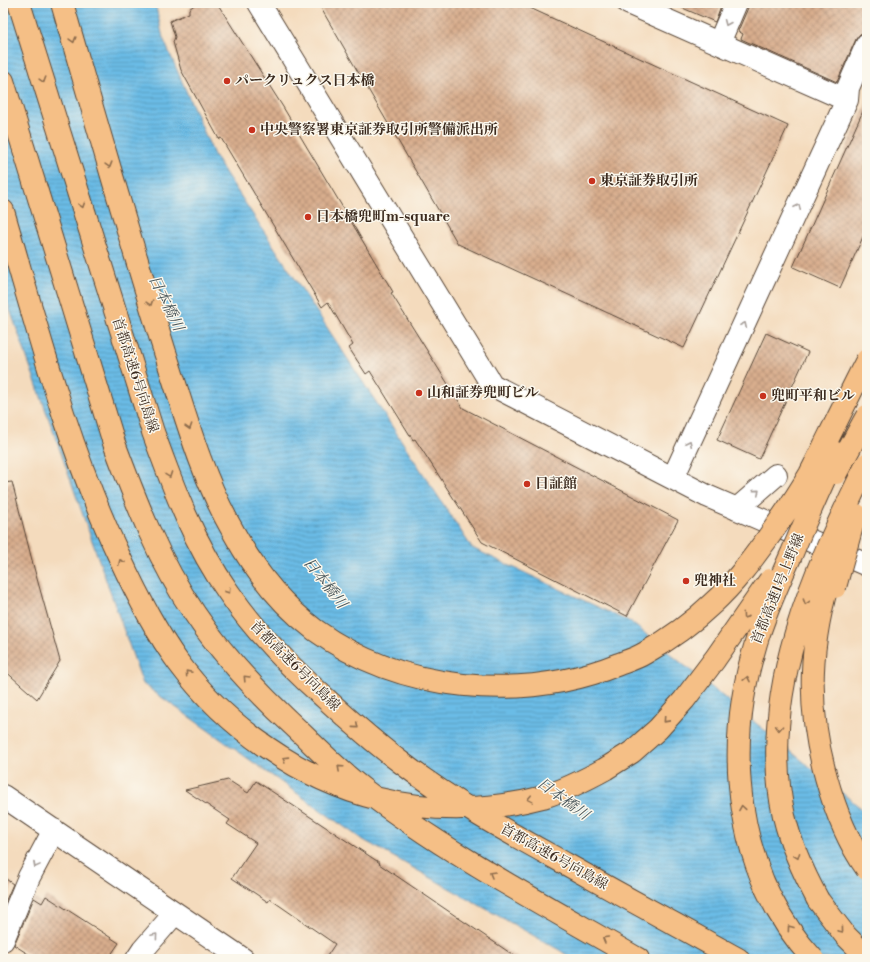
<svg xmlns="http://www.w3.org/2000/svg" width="870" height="962" font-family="'Libre Bodoni','Noto Serif JP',serif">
<defs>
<pattern id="water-rules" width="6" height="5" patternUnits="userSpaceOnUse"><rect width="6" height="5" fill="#6abce6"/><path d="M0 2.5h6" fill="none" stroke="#5899ba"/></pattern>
<pattern id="building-cross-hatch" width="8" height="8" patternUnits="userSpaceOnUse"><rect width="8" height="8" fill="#d8ad8d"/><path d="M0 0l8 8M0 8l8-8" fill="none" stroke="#b08d73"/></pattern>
</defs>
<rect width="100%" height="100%" fill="#fbf7ec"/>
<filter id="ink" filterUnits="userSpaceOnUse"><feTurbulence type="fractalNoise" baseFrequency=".025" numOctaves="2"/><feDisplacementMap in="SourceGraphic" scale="8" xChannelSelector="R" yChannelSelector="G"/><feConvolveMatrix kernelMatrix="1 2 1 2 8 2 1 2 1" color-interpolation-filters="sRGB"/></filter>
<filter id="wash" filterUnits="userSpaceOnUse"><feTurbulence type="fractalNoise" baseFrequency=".012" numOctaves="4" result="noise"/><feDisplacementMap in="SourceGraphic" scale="16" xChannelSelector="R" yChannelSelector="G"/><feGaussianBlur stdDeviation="0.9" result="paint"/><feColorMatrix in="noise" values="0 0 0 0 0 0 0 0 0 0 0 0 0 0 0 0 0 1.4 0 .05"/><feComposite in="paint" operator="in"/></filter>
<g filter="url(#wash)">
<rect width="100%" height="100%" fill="#f4dbbd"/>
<!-- water -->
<path fill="url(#water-rules)" stroke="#527382" d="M3 3H155L163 38 215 157 472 548 632 623 867 813V959H572L561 951 360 838 143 684 3 290Z"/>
<g id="blocks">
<!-- building -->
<path fill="url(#building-cross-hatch)" d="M197 3H217L283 107 393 292 391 293 463 408 678 520 627 616 482 542 415 439 413 440 370 371 366 374 349 348 353 345 328 302 322 307 221 138 219 139 181 70 173 42 175 37 170 21 189 13V9Z
M318 3H519L788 126 684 348 458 244Z
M671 3H722L715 22Z
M748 3H867V32L860 34 856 39 837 82 741 39 743 34 738 31 748 8Z
M867 102V228L840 288 793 267Z
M766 333 808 352 759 459 717 440Z
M12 482 34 568 60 661 37 699 3 669V483Z
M228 780 248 793 256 781 380 863 379 864 519 959H325L335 944 270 899 268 902 232 878 256 843 227 824 230 820 185 790Z
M3 877 13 884 3 907Z
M46 896 119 943 108 959H36L14 945 34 898 42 903Z"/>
</g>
</g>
<g filter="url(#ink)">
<use href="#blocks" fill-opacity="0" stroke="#574536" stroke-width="1"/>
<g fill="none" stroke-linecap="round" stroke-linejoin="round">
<defs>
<path id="minor" d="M259 3 492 385 707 496 867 565
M628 3 847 100
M719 43 736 3
M673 478 847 100 848 88 867 44
M737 509 776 475
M3 796 243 959
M3 940 29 877 54 830
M137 959 143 950 175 913"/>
<path id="highway" d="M19 3 153 432C173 487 194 544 229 593 256 632 290 667 325 698 350 721 376 744 403 764 454 803 510 833 566 864 623 896 680 927 738 959
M3 81 114 443C136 502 159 562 195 614 223 656 259 694 296 728 318 749 339 771 363 789 449 855 545 905 638 959
M3 211C37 327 67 446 119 556 136 593 154 629 178 662 226 727 301 780 379 799 432 812 491 811 543 797 565 790 585 780 605 769
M818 900 845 935 867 957"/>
</defs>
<!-- minor casing -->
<use href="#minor" stroke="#574536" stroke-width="24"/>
<!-- highway casing -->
<use href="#highway" stroke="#574536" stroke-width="24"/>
<!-- minor -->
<use href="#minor" stroke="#fff" stroke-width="22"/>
<!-- highway -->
<use href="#highway" stroke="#f5bf86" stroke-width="22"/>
<defs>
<path id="highway-bridge" d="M62 3C95 118 128 234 164 349 184 411 201 476 234 533 254 570 282 605 315 630 401 692 522 703 619 664 627 661 637 658 645 653 670 639 692 623 713 603 734 584 751 561 767 539 782 518 797 496 810 474 817 461 823 448 829 436 842 410 854 385 867 360
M836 473 867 416
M832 570C809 641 806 705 826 777 835 810 847 841 867 869
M835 587 852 526 857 515
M605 769 632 752 658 729 684 700 715 659 770 580
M818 900C804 874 791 846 784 816 757 695 814 570 867 464
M813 959C735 874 723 750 756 643 765 612 779 582 792 553 806 519 821 486 836 453"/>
</defs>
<!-- highway-bridge casing -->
<use href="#highway-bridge" stroke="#574536" stroke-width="24" stroke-linecap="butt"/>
<!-- highway-bridge -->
<use href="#highway-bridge" stroke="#f5bf86" stroke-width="22"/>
</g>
<!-- one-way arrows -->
<defs><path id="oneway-chevron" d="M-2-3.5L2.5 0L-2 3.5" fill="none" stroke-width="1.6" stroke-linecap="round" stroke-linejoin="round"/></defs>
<g stroke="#a79f9a">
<use href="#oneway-chevron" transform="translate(727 23) rotate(113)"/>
<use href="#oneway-chevron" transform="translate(798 207) rotate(-65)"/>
<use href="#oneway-chevron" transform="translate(744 325) rotate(-65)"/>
<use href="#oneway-chevron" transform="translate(689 443) rotate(-65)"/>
<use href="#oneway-chevron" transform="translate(757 492) rotate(-41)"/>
<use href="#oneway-chevron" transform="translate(36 865) rotate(118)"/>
<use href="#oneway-chevron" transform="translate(155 936) rotate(-50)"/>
</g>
<g stroke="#8f6d4d">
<use href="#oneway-chevron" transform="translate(73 40) rotate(74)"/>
<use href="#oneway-chevron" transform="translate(43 80) rotate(73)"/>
<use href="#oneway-chevron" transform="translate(109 165) rotate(74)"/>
<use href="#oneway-chevron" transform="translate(82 205) rotate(73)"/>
<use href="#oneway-chevron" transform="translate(150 303) rotate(72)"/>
<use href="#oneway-chevron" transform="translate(189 427) rotate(72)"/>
<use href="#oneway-chevron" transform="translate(169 475) rotate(70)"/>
<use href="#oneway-chevron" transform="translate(121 562) rotate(-115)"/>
<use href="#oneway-chevron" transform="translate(228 591) rotate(56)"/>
<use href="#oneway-chevron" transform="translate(806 602) rotate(108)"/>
<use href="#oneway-chevron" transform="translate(745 616) rotate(125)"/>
<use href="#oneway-chevron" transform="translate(188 673) rotate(-131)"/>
<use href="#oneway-chevron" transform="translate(246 678) rotate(-134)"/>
<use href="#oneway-chevron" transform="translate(747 679) rotate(-78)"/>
<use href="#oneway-chevron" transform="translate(666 720) rotate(132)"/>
<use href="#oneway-chevron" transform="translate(356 726) rotate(40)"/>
<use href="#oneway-chevron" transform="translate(779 728) rotate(93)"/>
<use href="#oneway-chevron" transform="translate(285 759) rotate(-148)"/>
<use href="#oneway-chevron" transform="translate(340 768) rotate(-138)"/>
<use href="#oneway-chevron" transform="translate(530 799) rotate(167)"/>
<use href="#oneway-chevron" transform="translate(742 808) rotate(-99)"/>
<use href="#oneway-chevron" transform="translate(797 856) rotate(69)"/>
<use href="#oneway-chevron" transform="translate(492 874) rotate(-150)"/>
<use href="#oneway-chevron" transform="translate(790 928) rotate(-126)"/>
<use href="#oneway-chevron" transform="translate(841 930) rotate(50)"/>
<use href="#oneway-chevron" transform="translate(605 939) rotate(-150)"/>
</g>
</g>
<!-- markers -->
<g fill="#c8321e" stroke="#fbf7ec" stroke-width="1.5">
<circle cx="227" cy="81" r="4"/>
<circle cx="252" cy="130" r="4"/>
<circle cx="592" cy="181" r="4"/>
<circle cx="308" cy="217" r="4"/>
<circle cx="419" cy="393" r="4"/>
<circle cx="763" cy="396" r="4"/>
<circle cx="527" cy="484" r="4"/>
<circle cx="686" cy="581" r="4"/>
</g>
<g text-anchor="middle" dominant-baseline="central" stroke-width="3" stroke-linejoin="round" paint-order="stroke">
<!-- poi labels -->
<g font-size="14" font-weight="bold" fill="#3b2a1e" stroke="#fbf7ec" text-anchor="start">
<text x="235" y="81">パークリュクス日本橋</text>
<text x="260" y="130">中央警察署東京証券取引所警備派出所</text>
<text x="600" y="181">東京証券取引所</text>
<text x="316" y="217">日本橋兜町m-square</text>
<text x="427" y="393">山和証券兜町ビル</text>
<text x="771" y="396">兜町平和ビル</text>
<text x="535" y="484">日証館</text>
<text x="694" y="581">兜神社</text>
</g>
<!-- street labels -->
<g font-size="14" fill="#3b2a1e" stroke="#fbf7ec">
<text transform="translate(135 375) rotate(72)">首都高速6号向島線</text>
<text transform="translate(778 589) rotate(-68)">首都高速1号上野線</text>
<text transform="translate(295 666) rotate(45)">首都高速6号向島線</text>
<text transform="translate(554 857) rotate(29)">首都高速6号向島線</text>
</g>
<!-- water labels -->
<g font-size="15" font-style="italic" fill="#49565a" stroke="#fbf7ec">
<text transform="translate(166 303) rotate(64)">日本橋川</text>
<text transform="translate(325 583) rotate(52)">日本橋川</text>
<text transform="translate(563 799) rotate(36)">日本橋川</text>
</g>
</g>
<!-- margin -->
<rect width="870" height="962" fill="none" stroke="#fbf7ec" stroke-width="16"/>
</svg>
